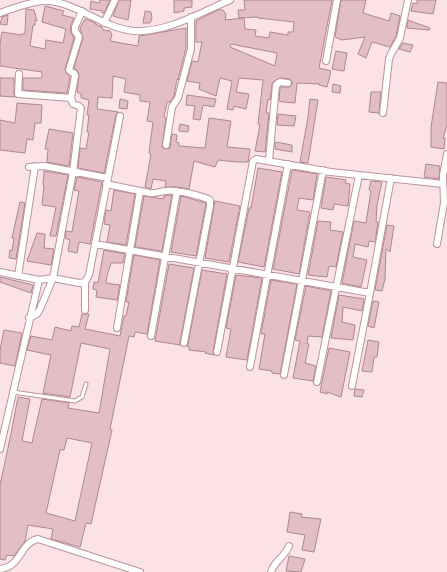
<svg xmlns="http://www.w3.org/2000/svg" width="447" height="572" font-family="'Crimson Pro',serif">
<rect width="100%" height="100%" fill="#fae2e6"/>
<!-- building -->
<path fill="#e4bec5" stroke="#ac888f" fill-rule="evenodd" d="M100 0H110L104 13H102L103 11 90 9 91 1 99 3Z
M119 0H131L128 20 113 16Z
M174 0H192V7L184 8V11L174 13Z
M244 0H332L319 68 331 71 327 87 319 85 320 84 297 83 295 103 283 102 279 101 280 87H290L292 84V81L289 79 281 78 273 82 272 85 270 100 268 99 266 113H269L265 152 255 151 260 125 258 124 263 80 239 78 236 92 249 94 246 109 234 106 233 110 227 109 232 81 220 78 216 96 199 89 200 83 187 81 192 61 198 62 202 42H196V21L218 10H223L226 14 225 20 244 18 245 29 256 30 255 36 269 38 270 32 288 35V32H293L294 22 258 18V17L239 18 238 10H245ZM231 44 277 53 275 66 230 47Z
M341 0H366L363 13 389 21 391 13 400 16 396 36 390 47 372 42 366 58 358 54 365 37 342 40 335 37Z
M417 0H436L433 14 411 11 413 3 417 4Z
M45 6 64 11 62 15 74 18 71 25 70 31 74 38 65 69 66 73 70 77 67 93 23 90V78H42V72L0 66V43L2 32 21 35V34H25L26 9 34 10 37 21 35 20V25H33L30 46 45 49 46 40 63 43 66 29 42 22Z
M145 11 151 12 152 18 150 23H143Z
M8 15 7 25 0 24 2 17Z
M85 19 96 23 95 24 102 27 103 30 110 31 112 35 110 41 138 46 139 36 186 28V48L178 80 177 79 174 96 170 102H167L164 117 166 118 162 147 166 149 170 148 172 134 177 135 176 142 179 143V146L205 148 209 118 231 121 227 147 250 149 248 162H237L218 160 215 167 194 161 189 189 177 187H165L166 181 153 179 151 189 145 187 151 154 149 153 153 122 147 121 150 102 140 101V95L124 92 126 79 113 76 112 98 98 97 97 109 118 112 116 115 104 173 78 168 80 148 86 149 89 132H87L89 115H87L89 100 81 98V94L77 92 79 75 77 70 74 68 83 38 80 28Z
M408 20 430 28 429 30 407 28Z
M403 43 413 45 410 52 399 49Z
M336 51 347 53 344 71 332 69Z
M0 78H14V94L15 97 0 96Z
M438 82 447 83V125L443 138H445L444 149 431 147V127Z
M333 84 341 86 340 93 332 92Z
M371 92H381L379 113 369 112Z
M187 95 216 99 214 107 203 105 200 120 193 119 195 106 186 105Z
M120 99 128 101 127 109 119 108Z
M310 99 318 100 308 163 300 162 308 117Z
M17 103 42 105 41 123H35L33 140 27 139 25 153 0 150V120L15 123Z
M278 114 296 116 294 126 277 125Z
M180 124 189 126 188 132 179 131Z
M49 129 73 133 69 166 47 162 48 149H45Z
M275 142 292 145V152L275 149Z
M426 164 440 166 439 179 424 177Z
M258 168 282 172 264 267 238 262 249 208H251Z
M292 170 317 174 313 200 299 198 297 210 310 212 299 274 273 269Z
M44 171 68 175 56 236H50L56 207 42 205 44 185H43Z
M77 177 102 182 90 244 79 242 77 253 68 251 70 240 65 238 66 231 72 232 79 191 74 190Z
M326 177 346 180 345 183 350 184 348 206 334 204 333 210 321 208Z
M371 181 382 182 377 205 376 222H378L375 242 369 241 368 247 355 244 353 257 367 260 361 287 342 283 354 221 366 223 371 191 369 190Z
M114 190 135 194 126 245 107 242 110 225 104 224 106 210 111 211Z
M172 195 162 251 135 247 144 196 163 199 164 196Z
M181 196 206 203 196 256 171 252Z
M215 201 240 206 229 262 205 258Z
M20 202 25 203 16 259 9 258 10 250 12 251 14 238H12Z
M318 221 331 222 330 230 343 232 336 267 329 266 327 277 308 275Z
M387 225 394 226 390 252 386 249 385 279 382 291 375 290Z
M37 233 45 234 44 248 54 249 51 265 27 261Z
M104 250 125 254 123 263H111L107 276 106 283 120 285 117 300 96 297 97 290 93 289 94 282 98 283Z
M134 255 160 260 147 334 135 332 134 337 129 336 110 429 112 430 91 524 86 523 80 547 51 539 53 529 28 525 25 541 14 556 7 555 5 560 0 559V485L11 434 18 397 30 399 22 441 32 443 42 399 69 403 68 408 99 413 110 349 81 343 70 397 43 393 51 355 27 350 31 336 52 340 55 327 71 331 72 326 79 327 82 314H89L85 329 120 336 124 316H126L129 302H126ZM67 438 92 443 75 521 46 513 60 450H64Z
M169 264 194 268 180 342V345L155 341Z
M202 270 227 274 213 351 214 355 205 353 206 352 189 350V347L187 346 188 344Z
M236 275 262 278 247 360 226 357 231 329 226 328Z
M0 277 33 285 31 293 0 282Z
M271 280 297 284 280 374 272 373V371L259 369 265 334H261Z
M306 286 331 291 322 337 308 336 307 344H309L305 363 316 366 313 381 293 378 300 341 295 340Z
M339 295 364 299 362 311 343 307 342 322 355 325 353 340 331 338Z
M373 301 379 302 374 328 368 326Z
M4 330 22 333 15 366 0 363V350Z
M368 340 379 342 377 357H374L372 372 362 371Z
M329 348 350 352 341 397 327 392V394L320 392Z
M355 389 364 390 362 397 354 396Z
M290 512 302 514 301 517 321 519 314 552 302 550 305 535 287 532Z
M289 556 305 559 301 572 286 571Z"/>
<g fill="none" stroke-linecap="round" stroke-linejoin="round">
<defs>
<path id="service" d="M13 392 75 401 82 397 86 384"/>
<path id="minor" d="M0 13C14 8 29 2 44 1 74 0 103 29 135 31 166 33 202 12 230 0
M104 23 115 0
M326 61 337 0
M19 74 18 94 71 98 75 76 74 73 71 72 69 70 79 37 75 31V27L82 11
M383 113 389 59 391 54 400 38 408 0
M166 145 172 107 178 98 191 49V17
M269 161 276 85 280 82 288 83
M29 167 44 166 108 178 95 244 370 293 391 178
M108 178 120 116
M106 184 150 193C157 194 160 191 166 191 175 189 202 196 210 200V206L184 343
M437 244 444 203 443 175 447 154
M0 272 39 280
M18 276 35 166
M85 310V282
M29 318 37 314 40 309 53 278 73 172 81 108 79 106 73 104 71 98
M117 328 140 191
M151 336 177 191
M217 352 253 161 256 159 331 172 443 184
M250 367 288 164
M284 375 323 170
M317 382 359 175
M352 386 370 293
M0 449 39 280 53 278 79 283 85 282 89 275 95 244
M0 569C22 567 19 543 38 539L140 572
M271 572C274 561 285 557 289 546"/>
</defs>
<!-- service casing -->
<use href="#service" stroke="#ba959c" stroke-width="5"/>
<!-- minor casing -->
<use href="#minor" stroke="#ba959c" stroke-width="8"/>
<!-- service -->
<use href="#service" stroke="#fff" stroke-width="3"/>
<!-- minor -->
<use href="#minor" stroke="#fff" stroke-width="6"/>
</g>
</svg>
